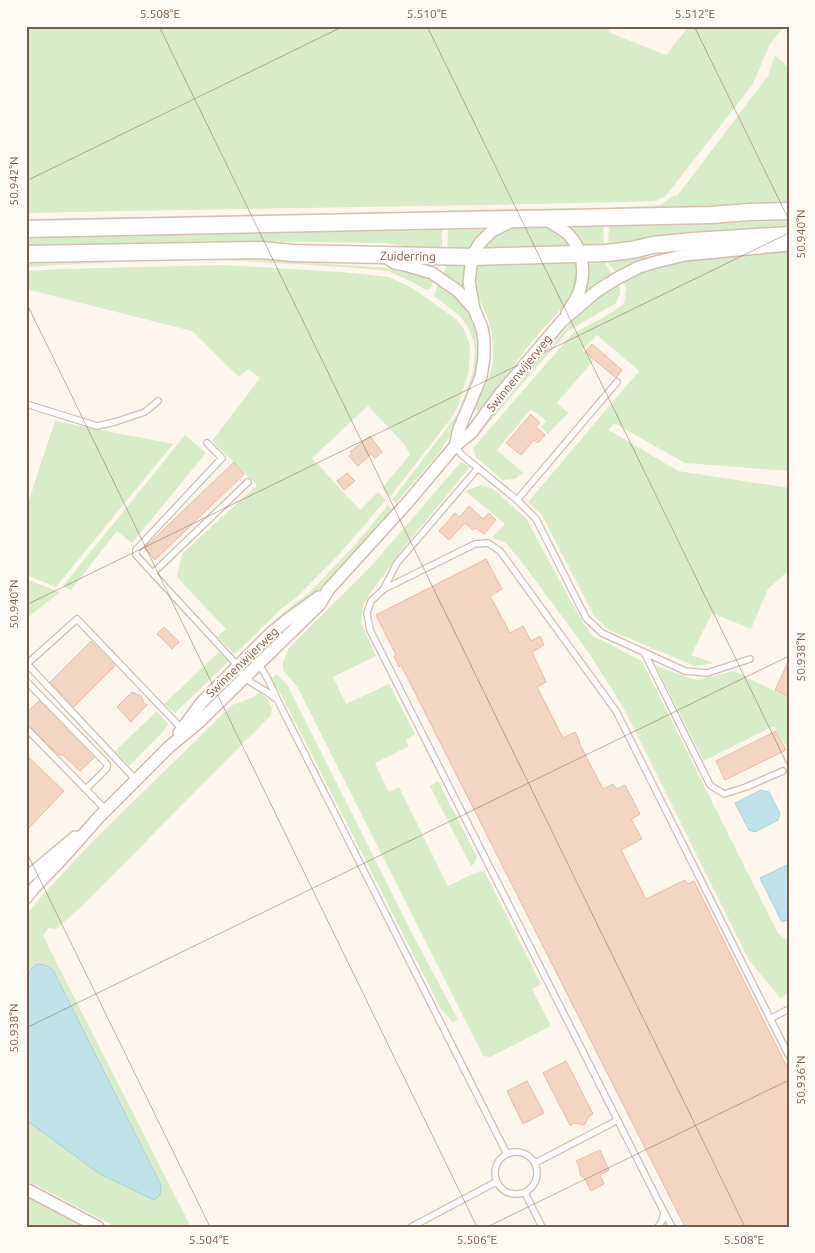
<svg xmlns="http://www.w3.org/2000/svg" width="815" height="1253" font-family="Ubuntu,sans-serif">
<rect width="100%" height="100%" fill="#fdf6ec"/>
<!-- green -->
<path fill="#d8ecc9" d="M26 26H611L608 32 666 55 689 26H785L770 44 753 84 668 193 664 197 656 201C446 207 236 208 26 213Z
M775 55 789 68V207L608 211 609 208 661 205 673 196H677L768 76Z
M602 208 603 211 448 214V210Z
M442 211V214L26 223V219Z
M789 221V230L608 247 609 224Z
M603 223 604 248 581 250 563 224Z
M539 225 554 229 563 236 575 251 480 253 494 237 514 227Z
M442 226V252L386 243 248 241 26 247V235Z
M489 226 470 252H447L448 228Z
M789 248V471L685 463 614 423 609 430 678 471 789 488V570L768 589 751 629 712 613 691 655 714 663 695 666 609 630 594 616 542 515 528 502 639 371 597 335 582 350 593 361 557 403 568 413 548 434 541 427 546 421 531 409 497 450 523 473 515 479 502 480 476 457 473 448 572 334 606 316 624 304 626 289 623 280C672 253 734 254 789 248Z
M646 255 647 259 616 273 608 262V257Z
M220 257 407 269 434 278 431 288 426 290 412 282 388 271 345 267 242 261 114 258 112 262 26 267V260Z
M604 257 605 263 612 275 588 292H585V290L586 258Z
M576 258C577 267 579 275 576 284 571 301 555 315 544 328 529 345 514 363 502 383 496 393 489 408 477 411L475 408 476 404C482 390 491 377 493 361 494 345 492 327 485 312 480 301 475 292 473 280 473 274 475 267 476 261Z
M447 261H468L465 288H461L443 274 445 270Z
M223 265 341 272 389 277 408 286 418 292 457 320 464 329 470 345 469 370 458 406 452 417 390 497 382 488 410 455 404 444 368 406 312 458 360 510 378 492 386 500 342 551 298 596 280 610 235 654 217 637 226 629 177 577 182 554 257 485 212 441 260 378 248 369 239 377 192 331 26 289V271L61 269Z
M439 282 457 294 474 323 477 334 480 350 479 364 473 387 453 432 438 454 396 503 392 500 459 412 473 372 475 350 473 339 468 327 460 316 434 296Z
M617 282 620 289V294L616 303 568 331 470 444 471 439 576 317 591 301Z
M55 421 173 444 56 587 26 575V500H29Z
M185 435 206 453 132 543 117 531 71 590 63 586Z
M461 462 470 467 406 545 373 589 364 603 361 622 376 656 333 677 346 704 389 684 415 734 406 740 409 746 375 763 389 792 399 787 448 886 475 873 484 871 541 984 532 989 551 1026 490 1057 483 1056 297 686C280 667 279 671 289 648L372 565Z
M481 485 493 489 527 519 539 543 583 623 593 636 642 661 778 934 789 941V993L780 998 749 960 623 707 589 653 521 561 505 542 492 538 505 524 465 491Z
M388 505 392 510 338 571 318 591 271 629 269 627 285 611 308 594 355 545Z
M26 579 60 592 26 619Z
M219 652 229 661 175 713 164 704Z
M656 666 696 680 734 671 789 698V751L774 726 704 761Z
M275 675H278L288 686 412 933 458 1020 453 1022 441 1009 281 694 272 681V678Z
M260 692 267 698 272 709 270 716 83 905 56 929 48 928 43 936 191 1227H116L26 1180V1120L31 969 26 980V915L41 897 93 841 232 705 254 697Z
M157 711 168 724 163 732 129 766 115 751Z
M438 781 477 857 474 864 471 866 430 786Z
M26 1197 83 1227H26Z"/>
<!-- water -->
<path fill="#bfe3e8" stroke="#a5d3da" d="M761 790 769 792 780 814 778 820 755 832 749 830 735 803Z
M789 864V919L782 922 760 878Z
M37 964 45 965 53 970 161 1185 160 1195 154 1200 100 1174 26 1120V980L31 969Z"/>
<!-- building -->
<path fill="#f3d5c3" stroke="#e6bba3" d="M592 344 622 370 616 378 585 352Z
M531 414 540 423 536 427 545 435 538 443 534 440 521 455 506 443Z
M370 436 382 452 375 458 371 454 358 466 349 456 352 453 350 452Z
M234 462 244 474 155 560 144 548Z
M347 473 355 481 344 490 337 481Z
M469 506 483 519 489 513 496 520 484 534 476 528 473 530 465 523 449 540 439 531 455 513 460 517Z
M486 559 502 589 490 596 510 633 523 626 531 641 540 636 544 645 532 652 546 682 537 687 563 738 575 732 580 743H579L603 789 613 784 617 789 625 785 640 814 631 819 642 839 621 850 646 899 685 880 688 884 694 881 786 1065 789 1064V1227H685L401 665 399 667 394 656 396 655 376 615Z
M164 627 179 642 172 649 157 634Z
M91 641 115 666 74 707 50 682Z
M789 660V697L775 690Z
M132 692 141 696 144 703 147 705 131 722 117 707Z
M39 701 94 758 80 771 63 755H59L26 723V713Z
M776 731 786 750 725 780 716 761Z
M26 755 64 791 26 831Z
M566 1061 593 1114 589 1116 585 1124 583 1125 574 1123 570 1125 543 1073Z
M527 1081 544 1113 523 1124 507 1091Z
M600 1150 609 1170 600 1175 604 1184 591 1191 585 1179 580 1175 579 1166 576 1161Z"/>
<g fill="none" stroke-linecap="round" stroke-linejoin="round">
<defs>
<path id="lane" d="M26 404 97 426 115 422 145 412 158 401
M207 443 222 458 136 550V555L238 666
M455 446 462 455 517 500 536 519 586 618 602 633 685 671 707 673 750 659
M517 500 617 382
M153 573 248 482
M384 588 397 563 478 468
M644 652 710 785 724 794 746 787 783 771
M250 655C263 667 270 683 277 699L507 1154
M236 668 252 683 267 692 275 698
M26 681 107 764V768L86 789
M26 728 106 810
M136 780 27 664 77 619 183 730
M770 1019 789 1009
M495 1173a21 21 0 1 1 42 0a21 21 0 1 1-42 0Z
M535 1163 618 1120
M525 1193 542 1227
M664 1212 672 1227
M411 1227 496 1182
M658 1227 662 1221 664 1212 370 630 367 613 371 601 384 589 475 544 488 543 500 551 616 711 789 1056"/>
<path id="street" d="M545 219C553 224 561 228 568 234 582 248 586 271 580 289 578 298 571 306 567 313
M385 257 395 263 405 265 432 273 458 291 472 307
M455 446 459 429 481 377 484 357V340L482 328 474 309 469 282 472 257 479 244 492 231 512 221
M179 733 202 702 271 633 287 620 319 597
M26 878 75 837
M26 898 34 888 60 861 99 817 169 747 198 723 320 604 328 590 408 502 455 446 472 432 500 394 562 321 597 291 616 279 639 267 656 262 685 255 789 245
M26 1189 98 1227"/>
<path id="secondary" d="M26 229 711 215 749 212 789 211
M26 254 262 250 293 253 472 257 606 253 632 250 653 245 693 241 789 235"/>
</defs>
<!-- lane casing -->
<use href="#lane" stroke="#d1beb0" stroke-width="8"/>
<!-- street casing -->
<use href="#street" stroke="#d1beb0" stroke-width="14"/>
<!-- secondary casing -->
<use href="#secondary" stroke="#d6c0b0" stroke-width="19"/>
<!-- lane -->
<use href="#lane" stroke="#fff" stroke-width="5.5"/>
<!-- street -->
<use href="#street" stroke="#fff" stroke-width="11"/>
<!-- secondary -->
<use href="#secondary" stroke="#fff" stroke-width="16"/>
</g>
<!-- ticks -->
<path fill="none" stroke="#7a5c4d" stroke-width="1" stroke-opacity="0.45" d="M159 26 745 1227M427 26 789 768M694 26 789 220M26 181 344 26M26 302 477 1227M26 605 789 233M26 851 210 1227M26 1028 789 656M487 1227 789 1080"/>
<g text-anchor="middle" dominant-baseline="central" stroke-width="4" stroke-linejoin="round" paint-order="stroke">
<!-- street labels -->
<g font-size="12" fill="#7a5c4d" stroke="#fffaf3">
<text transform="translate(408 256) rotate(1)">Zuiderring</text>
<text transform="translate(519 373) rotate(-51)">Swinnenwijerweg</text>
<text transform="translate(242 662) rotate(-44)">Swinnenwijerweg</text>
</g>
</g>
<!-- border -->
<rect width="815" height="1253" fill="none" stroke="#fffaf3" stroke-width="55"/>
<rect x="28" y="28" width="760" height="1198" fill="none" stroke="#7a5c4d" stroke-width="2"/>
<g font-size="12" text-anchor="middle" fill="#7a5c4d">
<text x="160" y="18">5.508°E</text>
<text x="427" y="18">5.510°E</text>
<text x="695" y="18">5.512°E</text>
<text transform="translate(14 181) rotate(-90)" y="4">50.942°N</text>
<text transform="translate(801 234) rotate(-90)" y="4">50.940°N</text>
<text transform="translate(14 604) rotate(-90)" y="4">50.940°N</text>
<text transform="translate(801 657) rotate(-90)" y="4">50.938°N</text>
<text transform="translate(14 1028) rotate(-90)" y="4">50.938°N</text>
<text transform="translate(801 1080) rotate(-90)" y="4">50.936°N</text>
<text x="209" y="1244">5.504°E</text>
<text x="477" y="1244">5.506°E</text>
<text x="744" y="1244">5.508°E</text>
</g>
</svg>
